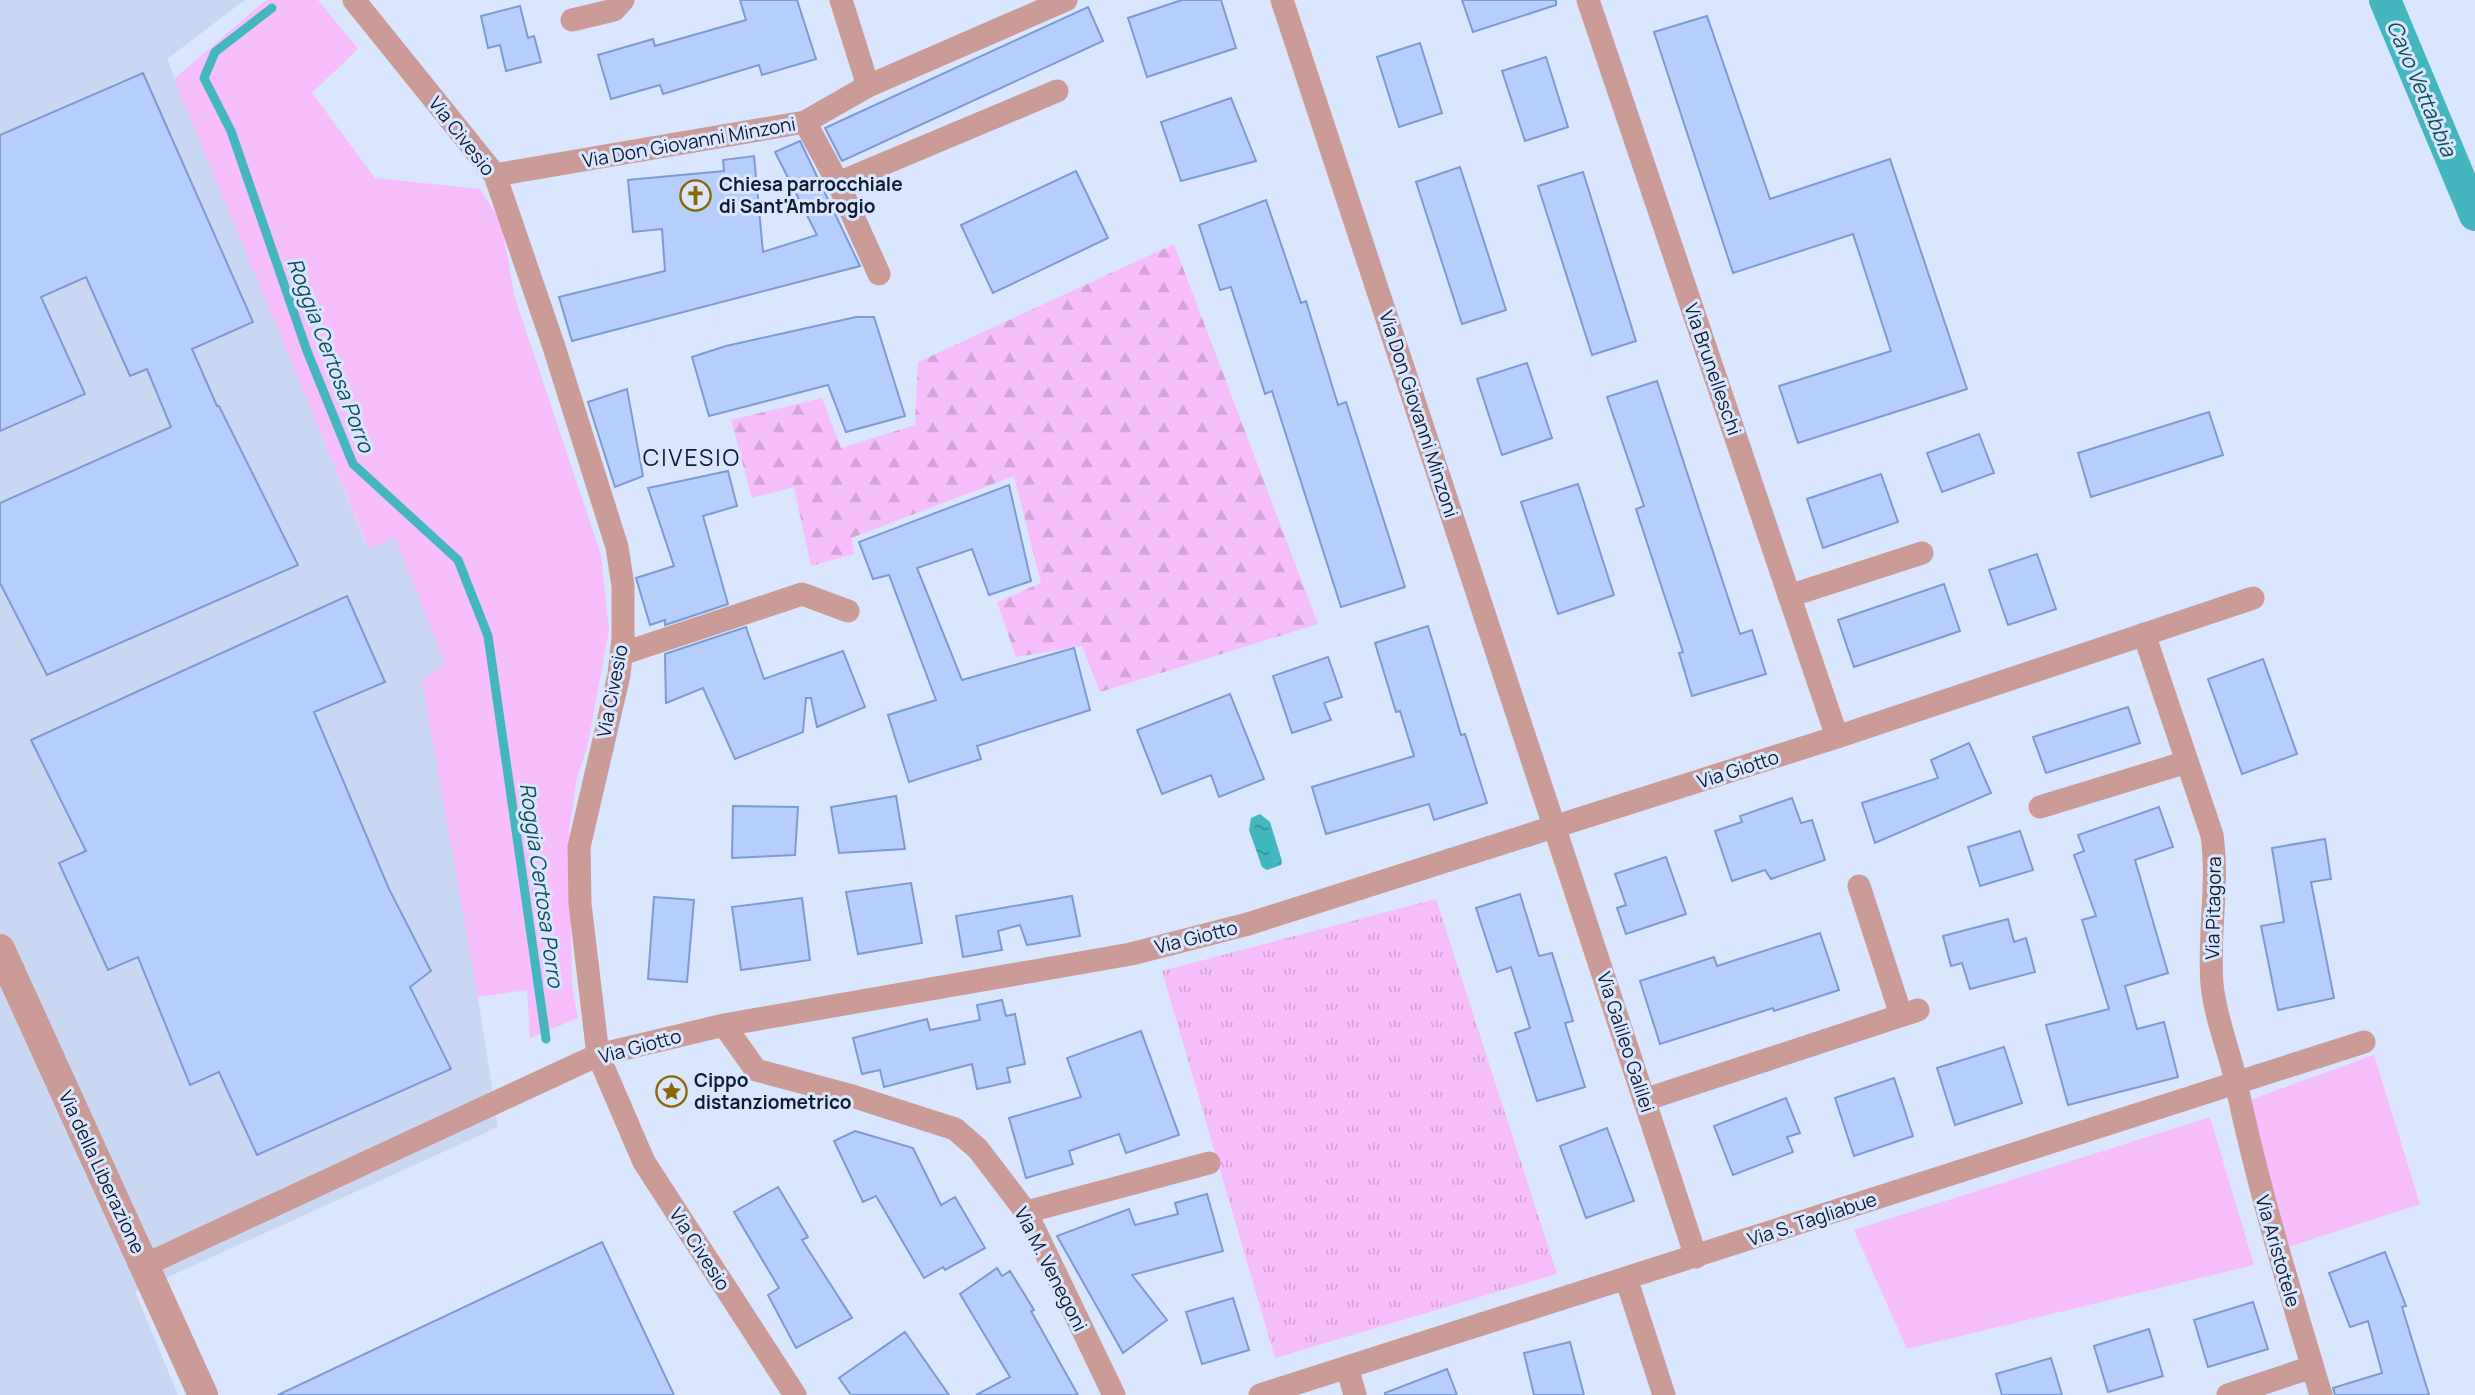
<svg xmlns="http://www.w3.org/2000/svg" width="2475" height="1395" font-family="Manrope,sans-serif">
<defs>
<pattern id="forest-firs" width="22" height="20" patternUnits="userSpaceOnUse" patternTransform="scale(1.75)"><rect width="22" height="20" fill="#f7befd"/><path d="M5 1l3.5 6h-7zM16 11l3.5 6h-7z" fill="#d3a3d9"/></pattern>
<pattern id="park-tufts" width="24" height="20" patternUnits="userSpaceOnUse" patternTransform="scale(1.75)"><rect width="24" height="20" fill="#f7befd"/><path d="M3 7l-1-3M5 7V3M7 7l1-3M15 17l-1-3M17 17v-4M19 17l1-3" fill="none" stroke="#d3a3d9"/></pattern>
<pattern id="water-ripples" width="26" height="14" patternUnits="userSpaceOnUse" patternTransform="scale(1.75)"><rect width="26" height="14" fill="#44b6bf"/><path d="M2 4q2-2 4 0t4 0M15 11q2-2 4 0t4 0" fill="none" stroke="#37939c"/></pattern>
</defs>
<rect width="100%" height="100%" fill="#d9e6fe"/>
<!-- built -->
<path fill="#c9d7f2" d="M0 0H245L167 59 368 548 395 538 445 663 422 681 478 997 498 1127 135 1292 178 1395H0Z"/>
<!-- green -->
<path fill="#f7befd" d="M266 0H318L358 49 312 93 375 178 480 189 501 222 515 298 601 555 609 630 587 748 577 777 569 831 572 986 578 1018 530 1038 527 990 478 997 422 681 445 663 395 538 369 549 174 79Z
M2374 1055 2420 1204 2288 1247 2247 1101Z
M2210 1117 2254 1265 1907 1349 1854 1230Z"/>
<!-- forest -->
<path fill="url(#forest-firs)" d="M1174 244 1318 624 1100 692 1082 646 1016 657 997 602 1041 583 1014 476 851 538 854 554 811 566 794 487 752 498 731 420 822 398 841 448 915 425 918 362Z"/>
<!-- park -->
<path fill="url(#park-tufts)" d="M1436 899 1557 1274 1275 1358 1162 971Z"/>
<!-- water -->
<path fill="url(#water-ripples)" d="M1260 814 1270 822 1282 861 1281 865 1267 870 1262 867 1249 830 1251 818Z"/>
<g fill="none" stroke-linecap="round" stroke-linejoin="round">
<!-- stream -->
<path stroke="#44b6bf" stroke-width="9" d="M272 8 215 52 204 78 231 131 307 351 353 464 458 560 488 636 546 1039"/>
<!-- canal -->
<path stroke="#44b6bf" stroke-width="32" d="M2385 0 2475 215"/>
</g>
<!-- building -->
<path fill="#b6cefe" stroke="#7d9ad2" stroke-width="2" d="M740 0H797L816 59 762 75 759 65 663 94 660 85 611 99 598 55 653 39 655 46 746 20Z
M1182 0H1221L1236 48 1147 77 1128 18Z
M1462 0H1556V5L1473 32Z
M520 6 528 38 534 36 541 62 506 71 500 45 488 48 481 16Z
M1088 7 1103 41 842 161 825 128Z
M1707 16 1770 199 1890 159 1967 389 1798 443 1779 386 1891 351 1853 234 1733 273 1654 32Z
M1420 43 1442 113 1399 127 1377 57Z
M1546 57 1568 127 1525 141 1502 71Z
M143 73 253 322 192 349 217 406H219L298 565 47 675 0 583V503L171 427 147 369 130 376 86 277 41 297 85 394 0 431V135Z
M1231 98 1256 161 1181 181 1161 122Z
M800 141 860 266 572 341 559 297 665 271 662 229 633 232 628 180 724 171 723 160 754 156 763 252 817 235 775 152Z
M1460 167 1506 310 1462 324 1416 182Z
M1076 171 1108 238 993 293 961 225Z
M1583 172 1636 341 1592 355 1538 186Z
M1266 200 1301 303 1306 301 1338 405 1346 402 1405 587 1341 607 1272 391 1265 394 1231 287 1220 290 1199 225Z
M856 317H874L905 416 846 432 828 385 709 416 692 357 726 346Z
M1527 363 1552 438 1502 455 1477 379Z
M1657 381 1740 634 1752 630 1766 674 1692 696 1679 653 1683 652 1636 509 1644 506 1607 397Z
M627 389 643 476 615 487 588 402Z
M2209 412 2223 455 2091 497 2078 453Z
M1979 434 1994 473 1942 492 1927 453Z
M728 471 737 506 703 516 728 604 665 625V620L650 625 636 578 674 566 648 488Z
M1881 474 1898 522 1823 548 1807 499Z
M1578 484 1614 595 1558 614 1521 502Z
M1009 485 1031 581 989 595 972 549 917 568 962 680 1074 648 1090 710 977 746 981 759 909 782 888 715 936 700 889 575 873 579 859 542Z
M2037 554 2056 609 2008 625 1989 570Z
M1944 584 1960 631 1854 667 1838 620Z
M347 596 385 682 314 712 389 889 431 971 410 987 451 1069 257 1155 219 1072 190 1085 138 957 108 970 59 863 86 851 31 740Z
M1428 626 1461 735 1465 734 1487 803 1434 820 1429 804 1326 834 1312 787 1414 756 1400 711 1396 712 1375 643Z
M746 627 764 679 843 651 865 707 817 727 811 698H806L803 732 735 759 703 688 666 703 665 654Z
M1328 657 1342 697 1324 703 1331 720 1292 733 1273 676Z
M2263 659 2297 754 2242 774 2208 679Z
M1230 694 1264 779 1219 797 1211 775 1162 794 1137 730Z
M2128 707 2140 743 2046 773 2033 737Z
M1969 743 1991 793 1875 843 1862 803 1938 778 1931 760Z
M896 796 905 849 839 853 831 807Z
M1792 798 1801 823 1812 820 1825 860 1771 879 1765 870 1732 881 1715 831 1742 822 1740 816Z
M733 806 798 807 795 855 732 858Z
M2159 807 2173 847 2135 860 2168 973 2125 986 2137 1029 2164 1022 2178 1077 2068 1105 2046 1025 2109 1009 2082 920 2096 916 2074 855 2084 851 2078 835Z
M2020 831 2033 870 1980 886 1968 847Z
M2325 839 2331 879 2311 882 2334 998 2278 1010 2261 926 2284 922 2272 848Z
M1666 857 1686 914 1626 934 1617 908 1626 905 1615 874Z
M911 883 922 943 858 954 846 892Z
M1520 894 1539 956 1552 953 1573 1021 1565 1023 1585 1087 1537 1101 1515 1033 1530 1028 1511 967 1497 972 1476 908Z
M1072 896 1080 936 1027 945 1020 925 998 931 1002 950 963 957 956 916Z
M654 897 694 900 687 982 648 979Z
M802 898 810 960 741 970 732 907Z
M2008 919 2014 942 2026 938 2035 972 1970 989 1962 963 1951 966 1943 936Z
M1820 933 1839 990 1774 1011 1773 1008 1660 1044 1640 981 1714 957 1717 966Z
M1002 1000 1006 1016 1015 1014 1025 1064 1007 1068 1010 1082 977 1089 972 1064 884 1087 880 1070 862 1074 853 1038 927 1019 930 1030 980 1020 977 1005Z
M1141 1031 1179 1135 1126 1153 1119 1134 1069 1151 1073 1164 1026 1178 1009 1118 1081 1097 1067 1058Z
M2004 1047 2022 1103 1955 1125 1937 1068Z
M1894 1078 1913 1136 1854 1156 1835 1098Z
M1786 1098 1800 1133 1787 1137 1793 1152 1733 1175 1714 1126Z
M1607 1128 1634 1201 1586 1218 1560 1146Z
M855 1131 913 1148 941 1205 955 1197 985 1248 945 1270 943 1267 924 1278 876 1196 863 1202 834 1141Z
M778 1187 808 1237 802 1240 852 1318 796 1348 768 1295 779 1288 734 1212Z
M1207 1194 1223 1251 1132 1275 1167 1320 1123 1353 1057 1236 1129 1209 1135 1225 1178 1214 1175 1203Z
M602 1242 674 1395H278Z
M2385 1252 2406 1306 2402 1307 2429 1395H2335L2333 1388 2382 1373 2368 1321 2350 1327 2329 1273Z
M997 1268 1002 1276 1010 1271 1034 1310 1031 1311 1078 1395H976L1010 1377 960 1294Z
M1233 1298 1249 1350 1202 1364 1186 1312Z
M2253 1302 2268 1349 2208 1367 2194 1320Z
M2149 1329 2163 1376 2108 1392 2094 1346Z
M905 1332 949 1395H851L839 1378Z
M1570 1342 1584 1395H1534L1524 1353Z
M2051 1358 2062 1395H2002L1996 1374Z
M1447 1369 1457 1395H1385V1393Z"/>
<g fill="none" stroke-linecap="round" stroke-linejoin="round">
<!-- minor -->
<path stroke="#ca9b97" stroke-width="23" d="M354 0 495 175 554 347 617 547 623 586V638L619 675 579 847 580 904 598 1055 644 1162 795 1395
M841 0 868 86
M1282 0 1696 1257
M1588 0 1837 737
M572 20 614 10 623 0
M805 122 838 183 879 274
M495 175 805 122 868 86 1066 0
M838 183 1057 91
M1789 596 1922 553
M2144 634 2212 835C2219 884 2208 934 2212 984 2215 1017 2229 1050 2236 1082 2258 1188 2290 1291 2321 1395
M621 654 802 594 848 611
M2040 807 2187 762
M1859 886 1901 1015
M724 1025 756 1070 849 1095 955 1129 978 1149 1026 1212 1114 1395
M1644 1100 1918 1010
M1026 1212 1209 1163
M145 1265 598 1055 724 1025 1131 954 1248 924 1837 737 2253 598
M1626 1278 1664 1395
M1347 1367 1355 1395
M1260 1395 2364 1042
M2228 1395 2312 1367"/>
<!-- tertiary -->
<path stroke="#ca9b97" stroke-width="30" d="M0 949 203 1395"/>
</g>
<!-- icons -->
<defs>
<symbol id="church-ring" viewBox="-11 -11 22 22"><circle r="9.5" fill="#d9e6fe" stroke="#8c6708" stroke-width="1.5"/><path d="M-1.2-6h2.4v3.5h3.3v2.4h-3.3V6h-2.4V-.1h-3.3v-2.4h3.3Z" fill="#8c6708"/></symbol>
<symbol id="sight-ring" viewBox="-11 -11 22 22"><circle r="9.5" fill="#d9e6fe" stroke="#8c6708" stroke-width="1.5"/><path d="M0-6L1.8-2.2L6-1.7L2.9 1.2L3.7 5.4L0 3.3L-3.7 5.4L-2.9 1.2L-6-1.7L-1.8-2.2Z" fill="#8c6708"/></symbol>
</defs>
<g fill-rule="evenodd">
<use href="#church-ring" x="678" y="178" width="35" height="35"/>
<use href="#sight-ring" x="654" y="1074" width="35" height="35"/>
</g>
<g text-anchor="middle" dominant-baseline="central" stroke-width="6" stroke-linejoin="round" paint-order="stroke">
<!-- street labels -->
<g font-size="19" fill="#111b31" stroke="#d9e6fe">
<text transform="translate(462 136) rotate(52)">Via Civesio</text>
<text transform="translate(689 142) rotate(-10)">Via Don Giovanni Minzoni</text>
<text transform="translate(1713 369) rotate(71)">Via Brunelleschi</text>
<text transform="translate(1419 414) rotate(72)">Via Don Giovanni Minzoni</text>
<text transform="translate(612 691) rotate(-79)">Via Civesio</text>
<text transform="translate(1738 769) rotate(-18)">Via Giotto</text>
<text transform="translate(2213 908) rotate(-89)">Via Pitagora</text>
<text transform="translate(1196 937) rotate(-14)">Via Giotto</text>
<text transform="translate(1626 1042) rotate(72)">Via Galileo Galilei</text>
<text transform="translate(640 1046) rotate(-15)">Via Giotto</text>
<text transform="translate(102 1172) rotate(65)">Via della Liberazione</text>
<text transform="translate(1812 1219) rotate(-18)">Via S. Tagliabue</text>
<text transform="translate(700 1249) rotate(57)">Via Civesio</text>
<text transform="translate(2278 1251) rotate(74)">Via Aristotele</text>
<text transform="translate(1051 1269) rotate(63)">Via M. Venegoni</text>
</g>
<!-- poi labels -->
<g font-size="19" font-weight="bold" fill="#111b31" stroke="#d9e6fe" text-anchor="start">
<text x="719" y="184">Chiesa parrocchiale<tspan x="719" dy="22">di Sant'Ambrogio</tspan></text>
<text x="694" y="1080">Cippo<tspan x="694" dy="22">distanziometrico</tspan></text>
</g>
<!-- water labels -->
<g font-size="21" font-style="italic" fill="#0d5055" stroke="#d9e6fe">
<text transform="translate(2422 88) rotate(67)">Cavo Vettabbia</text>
<text transform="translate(331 355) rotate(69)">Roggia Certosa Porro</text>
<text transform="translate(542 885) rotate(82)">Roggia Certosa Porro</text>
</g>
<!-- quarter labels -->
<g font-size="23" letter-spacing="2" fill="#111b31" stroke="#d9e6fe">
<text x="692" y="457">CIVESIO</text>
</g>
</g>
</svg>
